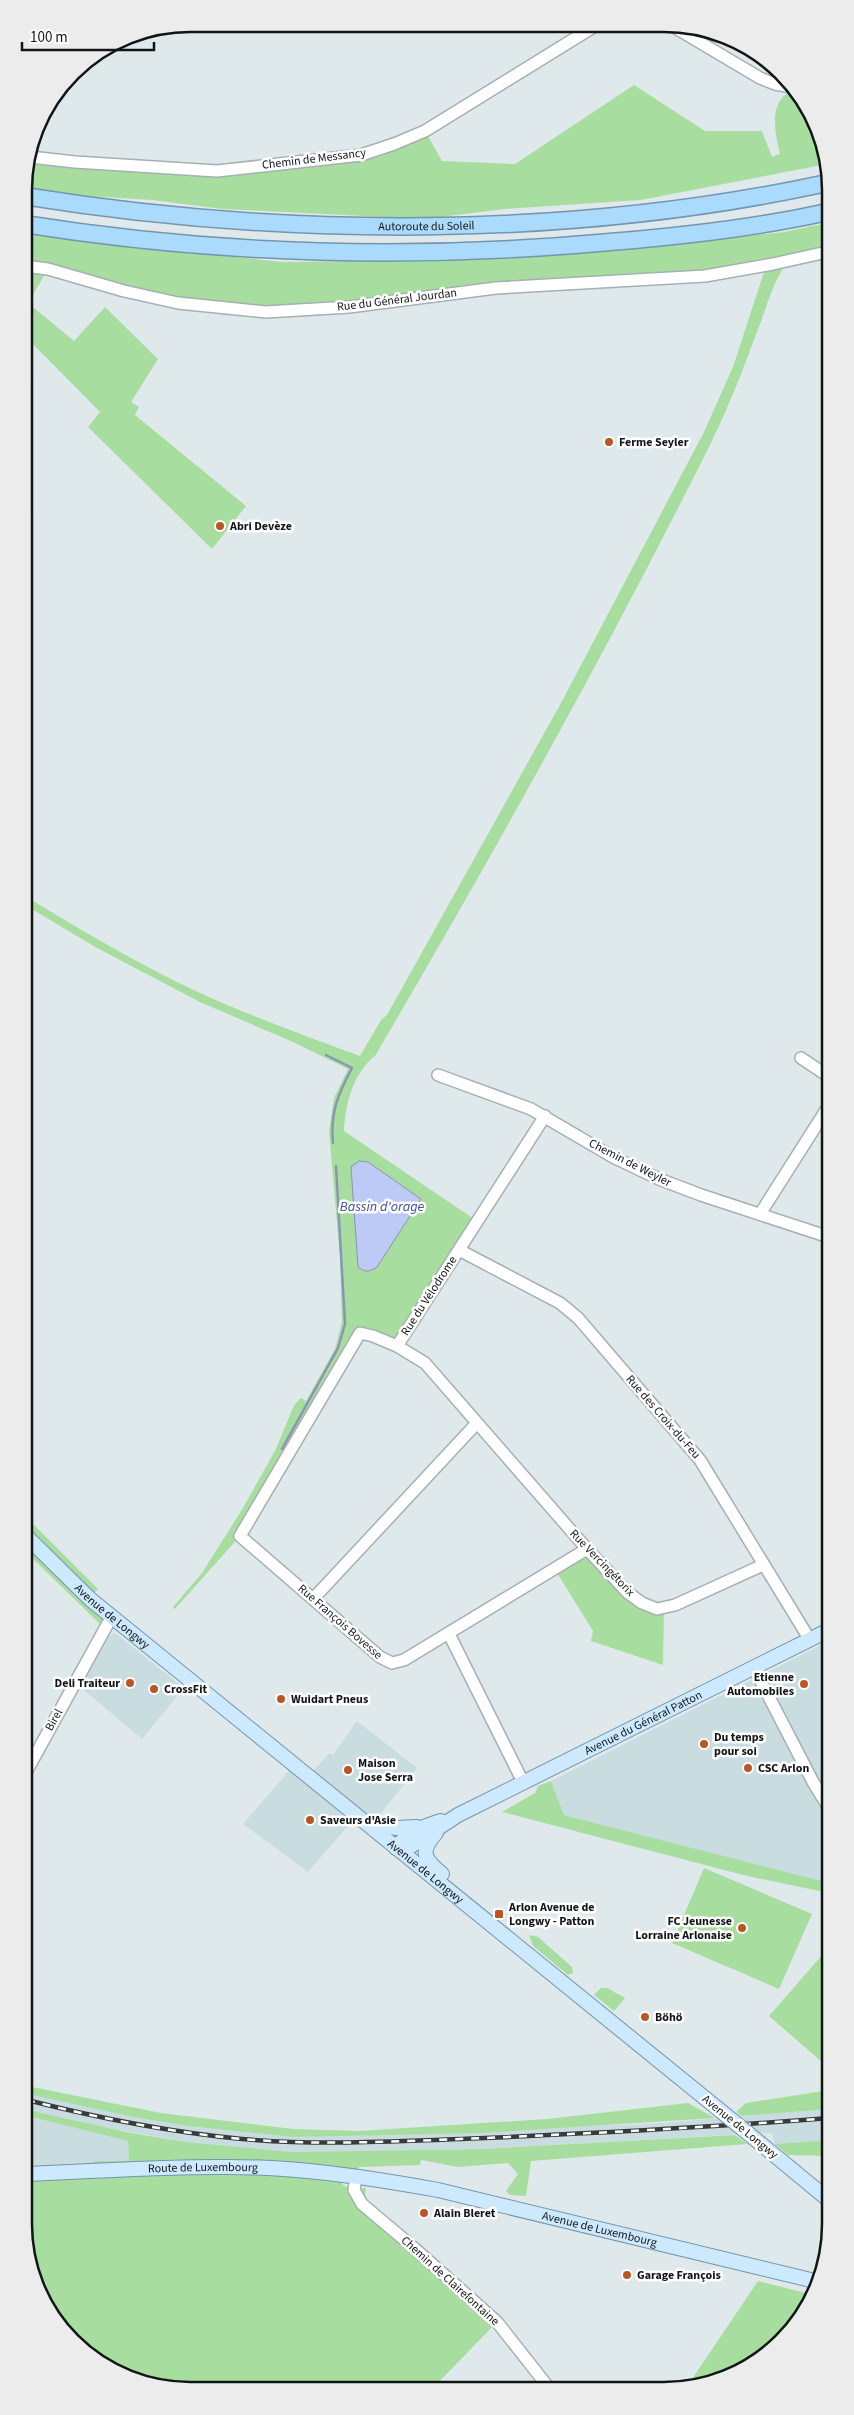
<svg xmlns="http://www.w3.org/2000/svg" width="854" height="2415" font-family="'Source Sans 3',sans-serif">
<rect width="100%" height="100%" fill="#dfe9eb"/>
<!-- built -->
<path fill="#c9dcdf" d="M115 1633 184 1688 142 1739 80 1687 106 1638Z
M829 1641V1883L564 1815 551 1781Z
M357 1721 417 1768 378 1817 349 1825 308 1872 243 1824 294 1765 308 1776 330 1753 333 1755Z
M27 2094 133 2117 188 2126 292 2137 648 2124 830 2109V2140L775 2144 772 2133H762L483 2149 292 2152 186 2142 74 2122 27 2110Z
M27 2116 128 2141 129 2161H94V2171L27 2174Z"/>
<!-- green -->
<path fill="#a7de9f" d="M634 85 705 131H762L772 157 780 154C775 134 767 98 795 90L808 107 827 158V164L641 200 505 209 424 219 223 209 152 200 71 195 24 188V179L30 157 217 171 361 155 425 131 442 161 515 164Z
M827 223V257L784 267C770 289 765 313 755 337 740 378 724 418 704 457 602 660 490 860 375 1056 353 1073 345 1105 344 1131L477 1221 397 1346 360 1334 240 1536 175 1609 173 1607 202 1573 243 1508 276 1449 294 1405 301 1398 306 1401 335 1349 342 1322 340 1258 329 1131 334 1098 348 1069 293 1042 200 1002 97 948 25 905V896C81 930 138 964 198 992 250 1016 306 1036 360 1056L381 1020 387 1015 561 703 703 434 733 367 766 266 349 307 224 309 48 269 28 303 74 341 105 307 158 359 131 402 139 407 135 415 246 506 212 549 88 427 100 412 24 335V234L282 262 506 259 660 246 784 232Z
M26 1517 98 1589 90 1599 112 1616 76 1680 80 1687 26 1784V1758L100 1624 26 1552Z
M587 1549 628 1593 664 1608 663 1665 591 1641 593 1631 554 1568Z
M551 1781 564 1815 829 1883V1893L747 1876 502 1812 535 1793 538 1786Z
M704 1868 812 1914 779 1989 672 1943Z
M529 1935 538 1937 572 1967 573 1973 568 1975 533 1946Z
M830 1946V2069L769 2016Z
M601 1988H607L625 1998 614 2011 594 1995Z
M27 2086 161 2113 293 2129 359 2131 547 2119 688 2103 715 2118 482 2133 292 2137 188 2126 133 2117 27 2094Z
M830 2090V2109L742 2116 736 2112 746 2103Z
M27 2110 131 2133 186 2142 292 2152 483 2149 735 2135 747 2144 531 2161 526 2196 510 2195 506 2191 518 2174 508 2163 458 2167 421 2160 420 2165 359 2167 356 2177 342 2175V2184C351 2190 356 2192 366 2187L365 2199 380 2210 379 2213 497 2322 433 2388H158L116 2374 73 2343 46 2308 27 2257V2174L94 2171V2161H129L128 2141 27 2116Z
M830 2140V2156L788 2155 775 2144Z
M758 2281 814 2295C806 2307 799 2323 789 2334 769 2358 718 2388 686 2388Z"/>
<!-- water -->
<path fill="#bdcaf6" stroke="#8a94b3" d="M359 1161 368 1162 421 1199 377 1267C369 1272 366 1273 358 1267L351 1167Z"/>
<g fill="none" stroke-linecap="round" stroke-linejoin="round">
<!-- stream -->
<path stroke="#8a94b3" stroke-width="2.5" d="M326 1055 352 1068C338 1094 330 1113 333 1143
M282 1449 338 1348 345 1324 336 1166"/>
<defs>
<path id="minor" d="M674 27 760 78 775 84 792 87
M30 157 75 162 217 171 361 155 394 144 425 131 595 26
M24 266 48 269 124 291 178 303 266 312 349 307 496 288 705 276 773 264 827 252
M801 1058 828 1076
M438 1075 531 1109 613 1157 659 1179 701 1195 829 1237
M545 1116 397 1346 373 1336 360 1333 240 1536 380 1657 392 1663 404 1660 587 1549
M760 1214 828 1107
M459 1250 560 1303 578 1318 700 1460 810 1640
M397 1346 425 1363 587 1549 628 1593 642 1603 657 1609 675 1605 763 1565
M313 1599 477 1423
M449 1634 523 1782
M754 1668 813 1782 829 1808
M26 1772 112 1616
M356 2177 354 2190 362 2204 413 2247 497 2322 549 2388"/>
<g id="major">
<path id="s1" d="M26 1536 90 1599 722 2112"/>
<path d="M367 1822 395 1828 417 1827"/>
<path d="M436 1833C419 1852 424 1859 442 1874"/>
<path d="M396 1848C408 1832 422 1827 441 1821"/>
<path id="s2" d="M402 1852 458 1815 829 1630"/>
<path d="M761 2144 830 2201"/>
<path id="s3" d="M27 2174C91 2171 156 2167 220 2167 293 2166 366 2177 438 2190L819 2282"/>
</g>
<g id="highway">
<path id="s4" d="M24 196C284 238 569 239 827 183"/>
<path d="M24 224C218 255 415 260 610 242 682 236 757 228 827 212"/>
</g>
</defs>
<!-- minor casing -->
<use href="#minor" stroke="#a6b0b2" stroke-width="14"/>
<!-- major casing -->
<use href="#major" stroke="#7595ac" stroke-width="16"/>
<!-- highway casing -->
<use href="#highway" stroke="#7595ac" stroke-width="19"/>
<!-- minor -->
<use href="#minor" stroke="#fff" stroke-width="11"/>
<!-- major -->
<use href="#major" stroke="#cce9fd" stroke-width="14"/>
<!-- highway -->
<use href="#highway" stroke="#aadafc" stroke-width="16"/>
<defs>
<path id="rail" d="M27 2100C98 2118 169 2132 242 2139 323 2146 405 2141 485 2138 600 2133 715 2127 830 2118"/>
</defs>
<!-- rail casing -->
<use href="#rail" stroke="#373b3c" stroke-width="4.5"/>
<!-- rail -->
<use href="#rail" stroke="#fff" stroke-width="2.5" stroke-dasharray="8" stroke-linecap="butt"/>
<defs>
<path id="major-bridge" d="M722 2112 761 2144"/>
</defs>
<!-- major-bridge casing -->
<use href="#major-bridge" stroke="#7595ac" stroke-width="16" stroke-linecap="butt"/>
<!-- major-bridge -->
<use href="#major-bridge" stroke="#cce9fd" stroke-width="14"/>
</g>
<!-- markers -->
<g fill="#ba5525" stroke="#fff" stroke-width="2">
<circle cx="609" cy="442" r="5"/>
<circle cx="220" cy="526" r="5"/>
<circle cx="130" cy="1683" r="5"/>
<circle cx="804" cy="1684" r="5"/>
<circle cx="154" cy="1689" r="5"/>
<circle cx="281" cy="1699" r="5"/>
<circle cx="704" cy="1744" r="5"/>
<circle cx="748" cy="1768" r="5"/>
<circle cx="348" cy="1770" r="5"/>
<circle cx="310" cy="1820" r="5"/>
<rect x="494" y="1909" width="10" height="10" rx="2.5"/>
<circle cx="742" cy="1928" r="5"/>
<circle cx="645" cy="2017" r="5"/>
<circle cx="424" cy="2213" r="5"/>
<circle cx="627" cy="2275" r="5"/>
</g>
<g text-anchor="middle" dominant-baseline="central" stroke-width="5" stroke-linejoin="round" paint-order="stroke">
<!-- street labels -->
<g font-size="12" fill="#121516" stroke="#fff">
<text transform="translate(314 159) rotate(-7)">Chemin de Messancy</text>
<text stroke="none"><textPath href="#s4" startOffset="404">Autoroute du Soleil</textPath></text>
<text transform="translate(397 300) rotate(-7)">Rue du Général Jourdan</text>
<text transform="translate(630 1163) rotate(27)">Chemin de Weyler</text>
<text transform="translate(429 1296) rotate(-57)">Rue du Vélodrome</text>
<text transform="translate(663 1417) rotate(49)">Rue des Croix-du-Feu</text>
<text transform="translate(602 1563) rotate(46)">Rue Vercingétorix</text>
<text stroke="none"><textPath href="#s1" startOffset="118">Avenue de Longwy</textPath></text>
<text transform="translate(340 1622) rotate(41)">Rue François Bovesse</text>
<text transform="translate(54 1720) rotate(-61)">Birel</text>
<text stroke="none"><textPath href="#s2" startOffset="274">Avenue du Général Patton</textPath></text>
<text stroke="none"><textPath href="#s1" startOffset="522">Avenue de Longwy</textPath></text>
<text transform="translate(740 2127) rotate(39)">Avenue de Longwy</text>
<text stroke="none"><textPath href="#s3" startOffset="176">Route de Luxembourg</textPath></text>
<text stroke="none"><textPath href="#s3" startOffset="579">Avenue de Luxembourg</textPath></text>
<text transform="translate(450 2281) rotate(42)">Chemin de Clairefontaine</text>
</g>
<!-- poi labels -->
<g font-size="12" font-weight="bold" fill="#121516" stroke="#fff" text-anchor="start">
<text x="619" y="442">Ferme Seyler</text>
<text x="230" y="526">Abri Devèze</text>
<text x="794" y="1677" text-anchor="end">Etienne<tspan x="794" dy="14">Automobiles</tspan></text>
<text x="120" y="1683" text-anchor="end">Deli Traiteur</text>
<text x="164" y="1689">CrossFit</text>
<text x="291" y="1699">Wuidart Pneus</text>
<text x="714" y="1737">Du temps<tspan x="714" dy="14">pour soi</tspan></text>
<text x="358" y="1763">Maison<tspan x="358" dy="14">Jose Serra</tspan></text>
<text x="758" y="1768">CSC Arlon</text>
<text x="320" y="1820">Saveurs d'Asie</text>
<text x="509" y="1907">Arlon Avenue de<tspan x="509" dy="14">Longwy - Patton</tspan></text>
<text x="732" y="1921" text-anchor="end">FC Jeunesse<tspan x="732" dy="14">Lorraine Arlonaise</tspan></text>
<text x="655" y="2017">Böhö</text>
<text x="434" y="2213">Alain Bleret</text>
<text x="637" y="2275">Garage François</text>
</g>
<!-- water labels -->
<g font-size="14" font-style="italic" fill="#3e4da0" stroke="#fff">
<text x="382" y="1207">Bassin d'orage</text>
</g>
</g>
<!-- crop -->
<path d="M0 0H854V2415H0ZM190 32H664A158 158 0 0 1 822 190V2224A158 158 0 0 1 664 2382H190A158 158 0 0 1 32 2224V190A158 158 0 0 1 190 32Z" fill="#ececec" fill-rule="evenodd"/>
<path fill="none" stroke="#121516" stroke-width="2.5" d="M190 32H664A158 158 0 0 1 822 190V2224A158 158 0 0 1 664 2382H190A158 158 0 0 1 32 2224V190A158 158 0 0 1 190 32Z"/>
<!-- scale -->
<path d="M22 42v8h132v-8" fill="none" stroke="#121516" stroke-width="2.5"/>
<text x="30" y="42" font-size="15" fill="#121516" stroke="#ffffff" stroke-width="4" paint-order="stroke">100 m</text>
</svg>
